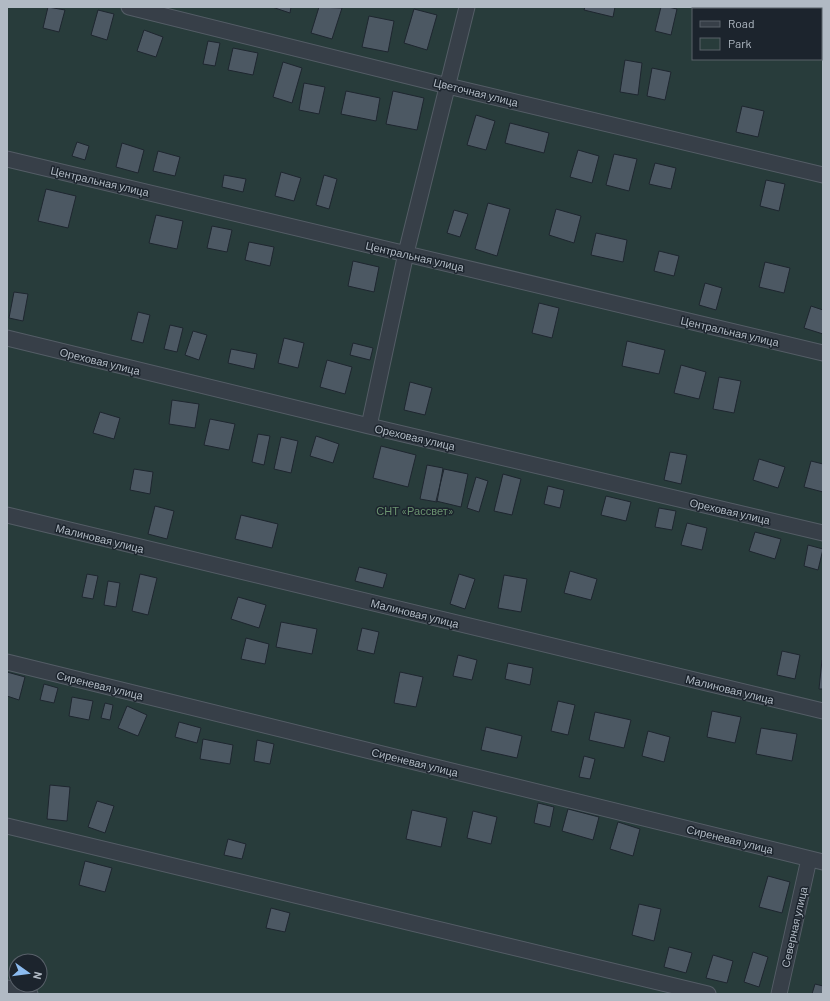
<svg xmlns="http://www.w3.org/2000/svg" width="830" height="1001" font-family="Barlow,sans-serif">
<rect width="100%" height="100%" fill="#232e38"/>
<!-- green -->
<path fill="#283c3b" fill-rule="evenodd" d="M7 7H823V994H7ZM693 9H821V59H693ZM16 961H40V985H16Z"/>
<!-- building -->
<path fill="#4c5863" stroke="#1e262f" d="M48 7 65 10 59 32 43 28Z
M272 7H291L290 13Z
M319 7 342 8 332 39 311 33Z
M585 7H615L613 17 584 10Z
M661 7H668L677 9 671 35 655 31Z
M711 7H735V9H711Z
M751 7H770L778 9H751Z
M414 9 437 15 427 50 404 43Z
M98 10 114 14 107 40 91 35Z
M369 16 394 21 388 52 362 47Z
M144 30 163 37 156 57 137 51Z
M208 41 220 43 215 66 203 64Z
M233 48 258 53 253 75 228 70Z
M625 60 642 63 638 95 620 92Z
M283 62 302 68 292 103 273 97Z
M652 68 671 72 665 100 647 96Z
M304 83 325 87 319 114 299 110Z
M346 91 380 98 376 121 341 114Z
M393 91 424 98 417 130 386 124Z
M742 106 764 111 758 137 736 132Z
M476 115 495 121 486 150 467 145Z
M510 123 549 133 544 153 505 143Z
M77 142 89 146 85 160 72 156Z
M122 143 144 150 138 173 116 167Z
M578 150 599 156 592 183 570 177Z
M158 151 180 157 175 176 153 171Z
M614 154 637 159 629 191 606 185Z
M655 163 676 168 671 189 649 184Z
M281 172 301 178 294 201 275 196Z
M224 175 246 179 243 192 222 187Z
M324 175 337 179 329 209 316 205Z
M766 180 785 184 779 211 760 206Z
M46 189 76 196 68 228 38 221Z
M488 203 510 209 497 256 475 249Z
M556 209 581 216 574 243 549 235Z
M454 210 468 214 460 237 447 233Z
M156 215 183 221 177 249 149 243Z
M212 226 232 230 227 252 207 248Z
M596 233 627 240 623 262 591 255Z
M249 242 274 247 270 266 245 260Z
M659 251 679 256 674 276 654 271Z
M353 261 379 267 374 292 348 286Z
M765 262 790 268 784 293 759 287Z
M705 283 722 288 716 310 699 305Z
M14 292 28 294 23 321 9 318Z
M539 303 559 308 552 338 532 333Z
M811 306 823 310V334L804 328Z
M138 312 150 315 143 343 131 340Z
M170 325 183 328 177 352 164 349Z
M193 331 207 335 199 360 185 355Z
M284 338 304 343 298 368 278 363Z
M627 341 665 350 659 374 622 366Z
M353 343 373 348 370 360 350 355Z
M231 349 257 354 254 369 228 363Z
M327 360 352 367 345 394 320 387Z
M681 365 706 372 699 399 674 393Z
M719 377 741 381 734 413 713 409Z
M410 382 432 388 425 415 404 410Z
M172 400 199 404 195 428 169 424Z
M100 412 120 418 114 439 93 433Z
M210 419 235 424 229 450 204 445Z
M258 434 270 436 264 465 252 462Z
M316 436 339 444 333 463 310 456Z
M281 437 298 441 291 473 274 469Z
M381 446 416 455 408 487 373 478Z
M670 452 687 455 681 484 664 480Z
M759 459 785 467 778 488 753 480Z
M811 461 823 464V492L804 487Z
M427 465 443 468 437 502 420 499Z
M134 469 153 472 150 494 130 490Z
M444 469 468 474 461 507 436 501Z
M503 474 521 479 512 515 494 511Z
M476 477 488 481 479 512 467 508Z
M548 486 564 490 560 508 544 504Z
M606 496 631 502 626 521 601 515Z
M155 506 174 511 167 539 148 534Z
M659 508 676 511 672 530 655 527Z
M241 515 278 524 272 548 235 539Z
M687 523 707 528 702 550 681 545Z
M755 532 781 539 775 559 749 551Z
M808 545 823 549 818 570 804 566Z
M359 567 387 574 383 588 355 581Z
M570 571 597 579 591 600 564 593Z
M87 574 98 576 93 599 82 597Z
M140 574 157 578 148 615 132 611Z
M459 574 475 579 465 609 450 604Z
M504 575 527 579 521 612 498 608Z
M108 581 120 583 116 607 104 605Z
M238 597 266 605 259 628 231 619Z
M281 622 317 629 312 654 276 647Z
M362 628 379 632 374 654 357 650Z
M246 638 269 644 265 664 241 659Z
M782 651 800 655 795 679 777 675Z
M458 655 477 660 472 680 453 676Z
M822 660H823V689H819Z
M508 663 533 668 530 685 505 679Z
M7 672 25 677 19 700 7 696Z
M400 672 423 677 416 707 394 703Z
M44 684 58 688 54 703 40 700Z
M72 697 93 701 89 720 69 716Z
M558 701 575 705 568 735 551 731Z
M105 703 113 705 110 720 101 718Z
M127 706 147 715 138 736 118 728Z
M712 711 741 717 735 743 707 737Z
M595 712 631 720 624 748 589 740Z
M179 722 201 728 197 743 175 737Z
M486 727 522 736 517 758 481 750Z
M761 728 797 734 792 761 756 754Z
M648 731 670 737 664 762 642 756Z
M203 739 233 745 230 764 200 759Z
M257 740 274 744 270 764 254 761Z
M584 756 595 759 590 779 579 777Z
M50 785 70 787 67 821 47 819Z
M97 801 114 806 105 833 88 827Z
M538 803 554 807 550 827 534 823Z
M568 809 599 817 593 840 562 831Z
M412 810 447 818 441 847 406 839Z
M473 811 497 817 491 844 467 838Z
M618 822 640 829 633 856 610 849Z
M228 839 246 844 242 859 224 855Z
M85 861 112 868 105 892 79 885Z
M768 876 790 882 782 913 759 907Z
M639 904 661 909 654 941 632 935Z
M271 908 290 913 285 932 266 928Z
M669 947 692 953 686 973 664 967Z
M753 952 768 957 759 987 744 982Z
M713 955 733 961 727 983 706 978Z
M815 984 823 986V994H812Z"/>
<g fill="none" stroke-linecap="round" stroke-linejoin="round">
<defs>
<path id="minor" d="M129 7 448 86 823 175
M7 159 823 353
M7 338 369 426 823 533
M369 426 406 253 467 7
M7 515 823 711
M7 662 823 862
M7 826 708 994
M7 988 30 994
M779 994 809 859"/>
</defs>
<!-- minor casing -->
<use href="#minor" stroke="#545d66" stroke-width="17"/>
<!-- minor -->
<use href="#minor" stroke="#373f48" stroke-width="15"/>
</g>
<g text-anchor="middle" dominant-baseline="central" stroke-width="3" stroke-linejoin="round" paint-order="stroke">
<!-- street labels -->
<g font-size="11" fill="#b1bac4" stroke="#1c242d">
<text transform="translate(476 92) rotate(14)">Цветочная улица</text>
<text transform="translate(100 181) rotate(13)">Центральная улица</text>
<text transform="translate(415 256) rotate(13)">Центральная улица</text>
<text transform="translate(730 331) rotate(13)">Центральная улица</text>
<text transform="translate(100 361) rotate(14)">Ореховая улица</text>
<text transform="translate(415 437) rotate(13)">Ореховая улица</text>
<text transform="translate(730 511) rotate(13)">Ореховая улица</text>
<text transform="translate(100 538) rotate(14)">Малиновая улица</text>
<text transform="translate(415 613) rotate(14)">Малиновая улица</text>
<text transform="translate(100 685) rotate(14)">Сиреневая улица</text>
<text transform="translate(730 689) rotate(14)">Малиновая улица</text>
<text transform="translate(415 762) rotate(14)">Сиреневая улица</text>
<text transform="translate(730 839) rotate(14)">Сиреневая улица</text>
<text transform="translate(794 927) rotate(-77)">Северная улица</text>
</g>
<!-- park labels -->
<g font-size="11" fill="#6b9370" stroke="#1c242d">
<text x="415" y="510">СНТ «Рассвет»</text>
</g>
</g>
<!-- border -->
<rect width="830" height="1001" fill="none" stroke="#b1bac4" stroke-width="16"/>
<!-- legend -->
<rect x="692" y="8" width="130" height="52" fill="#1c242d" stroke="#586069"/>
<rect x="700" y="21" width="20" height="6" fill="#373f48" stroke="#586069"/>
<text x="728" y="28" font-size="12" fill="#b1bac4">Road</text>
<rect x="700" y="38" width="20" height="12" fill="#283c3b" stroke="#586069"/>
<text x="728" y="48" font-size="12" fill="#b1bac4">Park</text>
<!-- north arrow -->
<g transform="translate(28 973) rotate(104)"><circle r="19" fill="#1c242d" stroke="#586069"/>
<path d="M0-3L7 15L0 10L-7 15Z" fill="#8cbbef"/>
<text y="-6" font-size="11" font-weight="bold" text-anchor="middle" fill="#b1bac4">N</text>
</g>
</svg>
